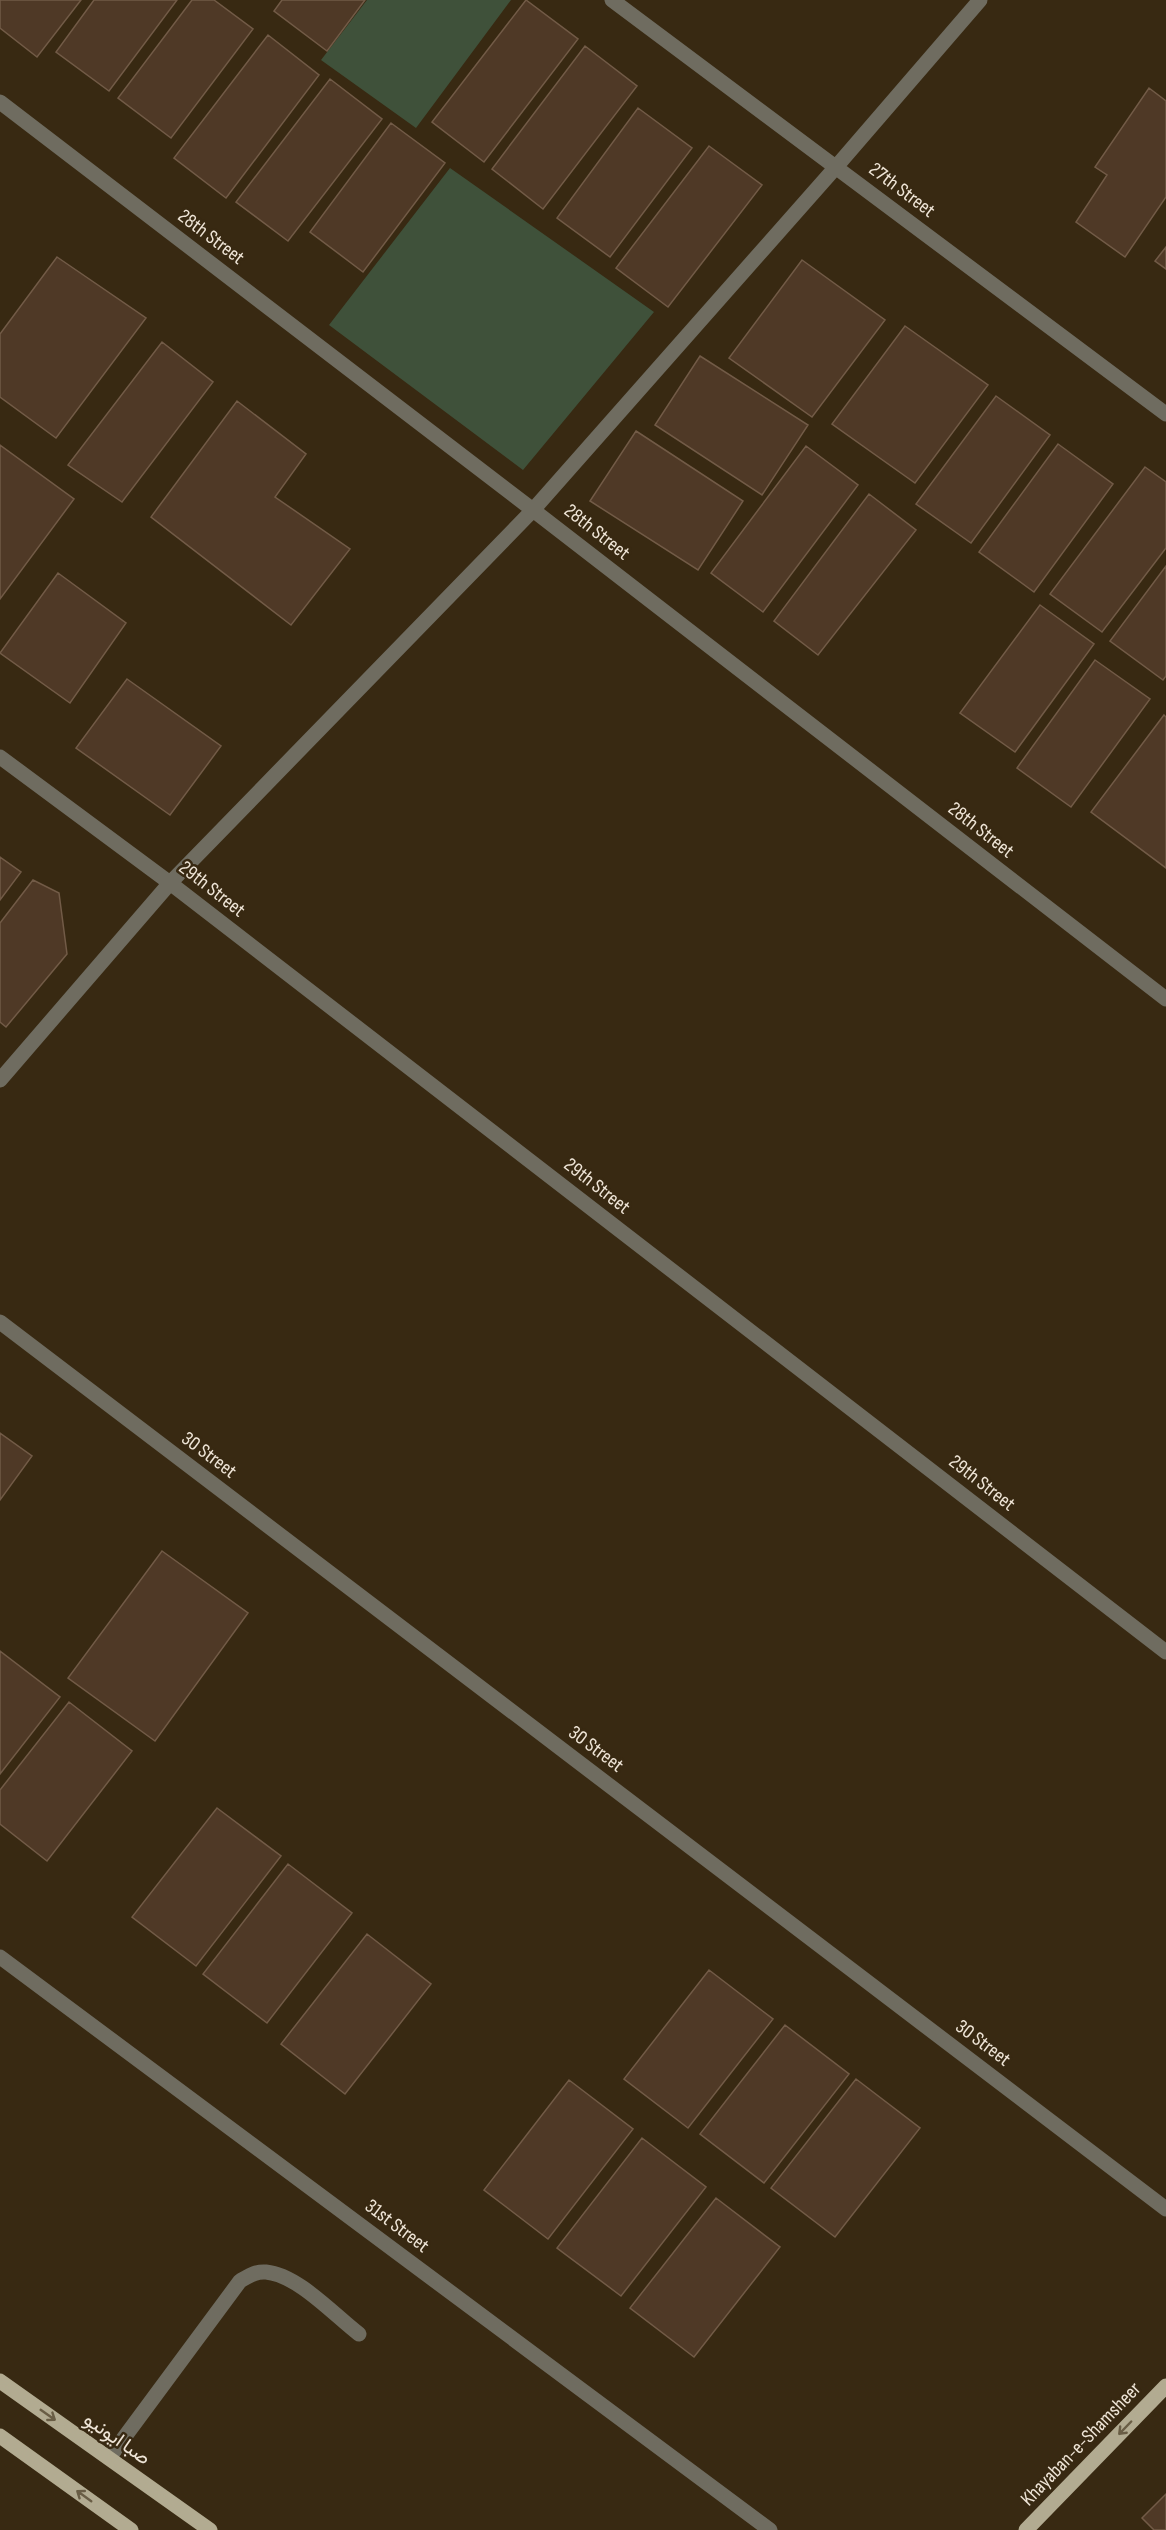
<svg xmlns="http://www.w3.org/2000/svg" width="1166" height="2530" font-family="'Sofia Sans Condensed',Vazirmatn,sans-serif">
<rect width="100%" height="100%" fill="#382912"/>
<!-- green -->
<path fill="#3f513a" d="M367 0H511L416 128 321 60Z
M450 168 654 312 523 470 329 325Z"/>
<!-- building -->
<path fill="#4f3926" stroke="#725b47" stroke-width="1.5" d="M0 0H81L37 57 0 28Z
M94 0H177L109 91 56 52Z
M192 0H214L253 29 171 138 118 98Z
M282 0H365L327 51 274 11Z
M526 0 578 39 484 162 432 122Z
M268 35 319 75 226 198 174 158Z
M585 46 637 86 543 209 492 169Z
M330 79 382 119 288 241 236 202Z
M1149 88 1166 101V197L1125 257 1076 222 1107 175 1095 167Z
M638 108 692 148 610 257 557 218Z
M391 123 445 163 363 272 310 232Z
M709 146 762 185 668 307 616 268Z
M1166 247V269L1155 261Z
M57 257 146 318 56 438 0 397V334Z
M802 260 885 320 812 417 729 358Z
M905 326 988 385 915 483 832 424Z
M162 342 213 382 122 502 68 465Z
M700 356 808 425 762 495 655 425Z
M996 396 1050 435 971 543 916 504Z
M237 401 306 454 275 497 350 549 291 625 151 517Z
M636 431 743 501 698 570 590 501Z
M1058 444 1113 484 1034 592 979 552Z
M0 445 74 499 0 599Z
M806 446 858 485 763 612 711 573Z
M1145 467 1166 482V548L1102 632 1050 594Z
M869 494 916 530 818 655 774 621Z
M1166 566V676L1163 680 1110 641Z
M58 573 126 623 70 703 0 653Z
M1040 605 1094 644 1015 752 960 713Z
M1095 660 1150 699 1071 807 1017 768Z
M127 679 221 746 170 815 76 748Z
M1164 715 1166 717V868L1091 812Z
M0 857 21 872 0 900Z
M33 880 59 893 67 954 6 1027 0 1022V923Z
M0 1433 32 1456 0 1500Z
M162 1551 248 1613 155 1741 68 1678Z
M0 1651 60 1697 0 1774Z
M69 1702 132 1751 47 1861 0 1824V1790Z
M217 1808 281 1856 196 1966 132 1917Z
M288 1864 352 1913 267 2023 203 1974Z
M367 1934 431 1984 345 2094 281 2044Z
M709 1970 773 2019 688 2128 624 2079Z
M785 2025 849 2074 764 2183 700 2134Z
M856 2079 920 2128 835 2237 771 2188Z
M569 2080 633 2129 548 2239 484 2190Z
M642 2138 706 2187 621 2296 557 2248Z
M716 2198 780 2247 694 2357 630 2308Z
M1166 2494V2530H1154L1142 2518Z"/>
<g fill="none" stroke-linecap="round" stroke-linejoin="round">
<!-- minor -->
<path stroke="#6f6c60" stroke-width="15" d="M612 0 1166 414
M0 102 533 510 1166 999
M0 757 170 883 1166 1652
M0 1080 170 883 533 510 836 167 980 0
M0 1322 1166 2209
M0 1957 770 2530
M109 2458 240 2281C249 2276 256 2271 266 2272 298 2275 334 2315 359 2334"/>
<!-- major -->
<path stroke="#b2ab91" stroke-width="15" d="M0 2381 210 2530
M0 2436 131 2530
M1026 2530 1166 2386"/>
</g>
<!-- one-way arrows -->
<defs><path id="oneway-shaft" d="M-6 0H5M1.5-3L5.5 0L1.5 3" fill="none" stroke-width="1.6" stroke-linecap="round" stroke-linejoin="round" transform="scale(1.5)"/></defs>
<g stroke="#695d45">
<use href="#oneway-shaft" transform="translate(48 2415) rotate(35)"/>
<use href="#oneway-shaft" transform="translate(1125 2428) rotate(134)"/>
<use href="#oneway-shaft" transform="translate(84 2496) rotate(-144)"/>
</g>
<g text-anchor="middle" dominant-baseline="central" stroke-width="5" stroke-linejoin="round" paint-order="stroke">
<!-- street labels -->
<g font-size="20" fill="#efe5d7" stroke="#382912">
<text transform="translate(902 190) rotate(37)">27th Street</text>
<text transform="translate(211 237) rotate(37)">28th Street</text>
<text transform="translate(597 532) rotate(38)">28th Street</text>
<text transform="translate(981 830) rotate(38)">28th Street</text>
<text transform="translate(212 889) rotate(38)">29th Street</text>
<text transform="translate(597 1186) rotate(38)">29th Street</text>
<text transform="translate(209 1455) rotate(37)">30 Street</text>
<text transform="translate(982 1483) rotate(38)">29th Street</text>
<text transform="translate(596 1749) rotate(37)">30 Street</text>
<text transform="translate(983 2043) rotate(37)">30 Street</text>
<text transform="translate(397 2226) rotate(37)">31st Street</text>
<text transform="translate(117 2439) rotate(35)">صبا ایونیو</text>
<text transform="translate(1081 2444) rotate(-46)">Khayaban-e-Shamsheer</text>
</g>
</g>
</svg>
